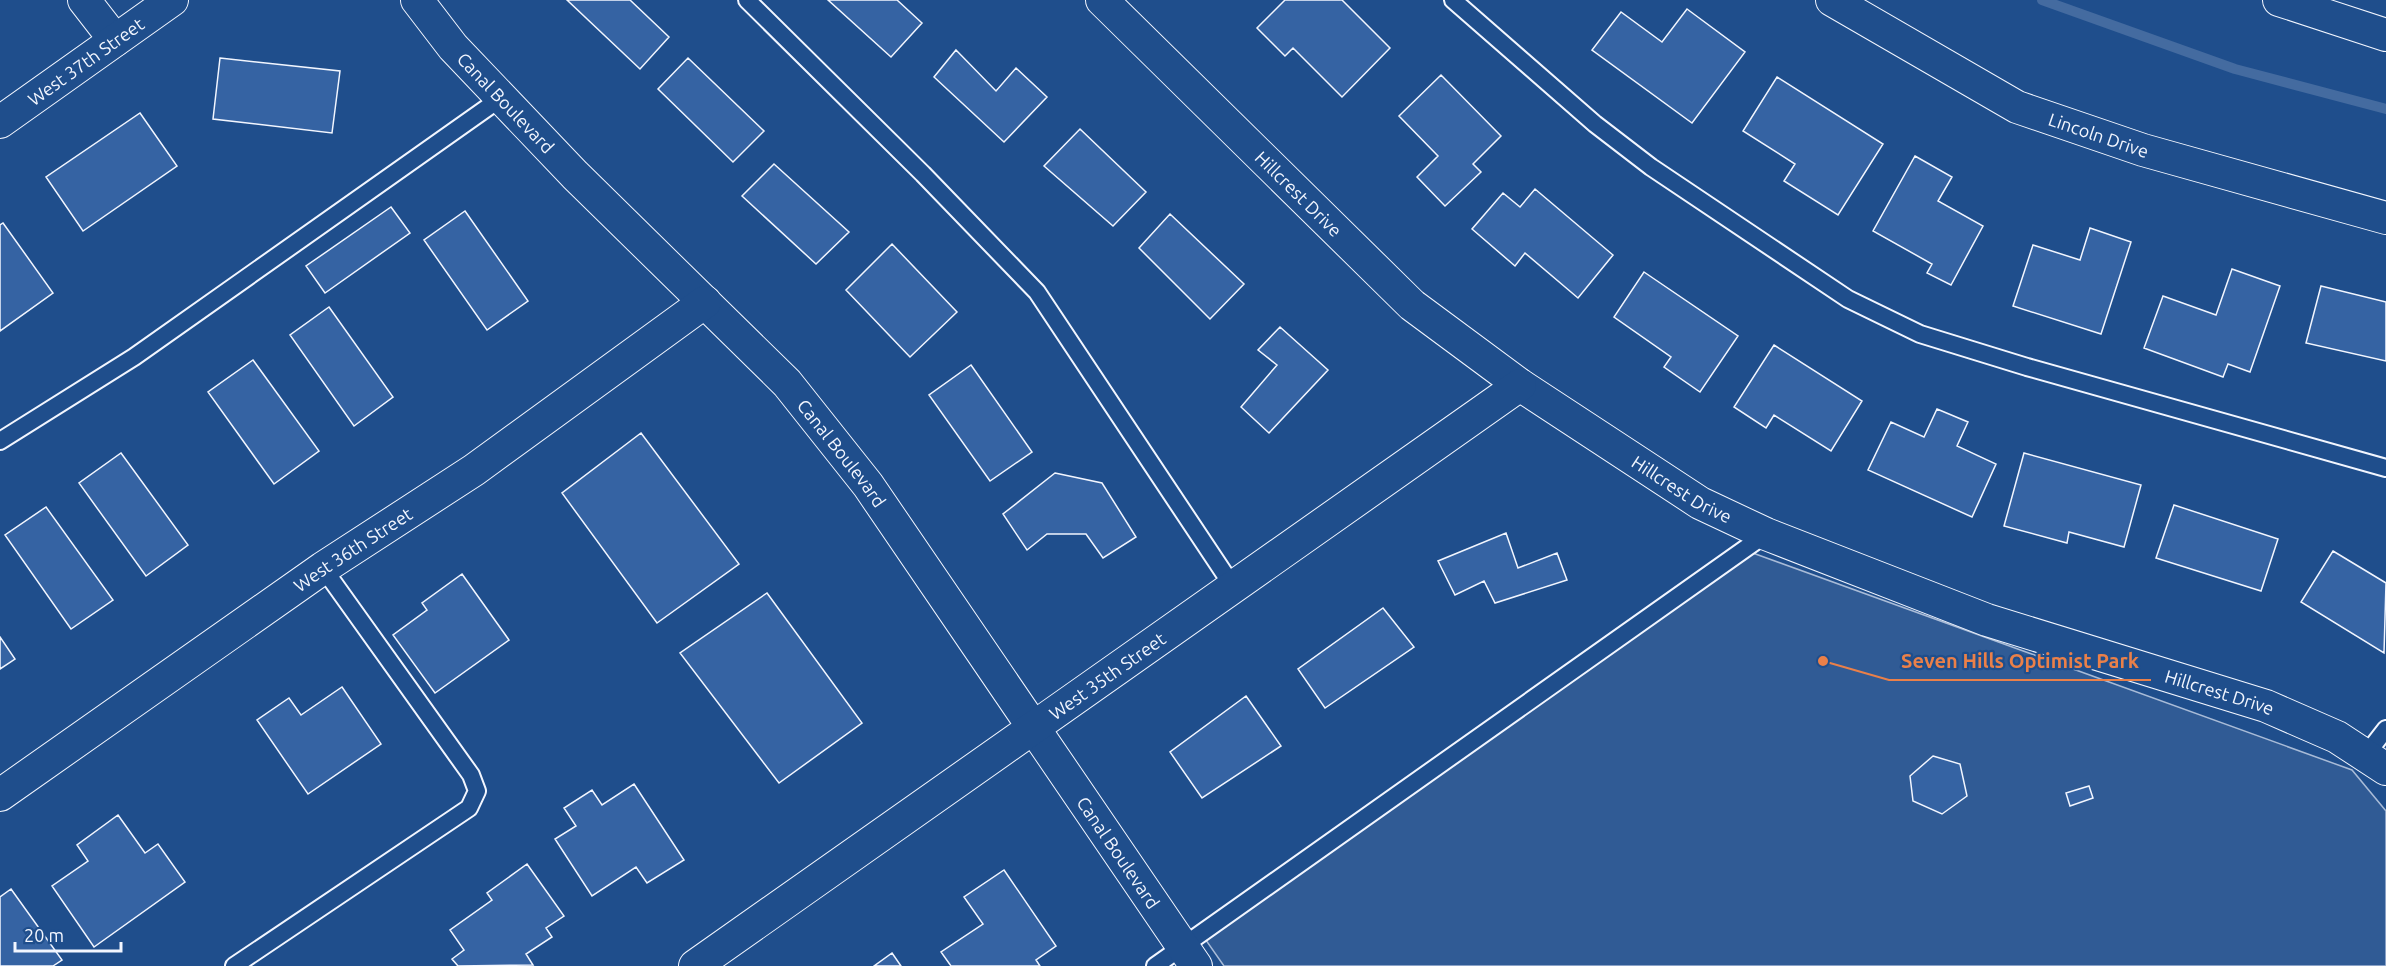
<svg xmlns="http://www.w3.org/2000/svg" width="2386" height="966" font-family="Ubuntu,sans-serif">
<rect width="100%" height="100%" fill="#1f4e8c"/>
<!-- built -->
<path fill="#305b95" stroke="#a8bbd7" stroke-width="1.5" d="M1750 552 2352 770 2386 811V966H1224L1203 936Z"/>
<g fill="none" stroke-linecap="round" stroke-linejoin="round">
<!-- stream -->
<path stroke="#446ba0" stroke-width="10" d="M2042 0 2235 69 2386 109"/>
</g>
<!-- building -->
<path fill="#3563a3" stroke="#f2f6ff" stroke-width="1.5" d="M567 0H630L669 37 640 69Z
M828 0H897L922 23 891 57Z
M1285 0H1342L1390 48 1342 97 1293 48 1285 56 1257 28Z
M1687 9 1745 52 1692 123 1592 50 1621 12 1662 42Z
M956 50 996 91 1016 68 1047 97 1004 142 934 77Z
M220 58 340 71 332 133 213 119Z
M688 58 764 131 733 162 658 89Z
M1441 75 1501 136 1473 164 1481 172 1445 206 1417 177 1438 156 1399 116Z
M1777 77 1883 144 1838 215 1784 181 1795 164 1743 131Z
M140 113 177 166 83 231 46 177Z
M1080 129 1146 192 1113 226 1044 166Z
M1915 156 1952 177 1938 201 1983 226 1951 285 1927 273 1932 264 1873 231Z
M774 164 849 232 816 264 742 196Z
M1535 189 1613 255 1578 298 1525 253 1515 266 1472 229 1503 193 1520 207Z
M391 207 410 233 325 293 306 266Z
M465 211 528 301 487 330 424 240Z
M1170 214 1244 284 1210 319 1139 248Z
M3 223 53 293 0 331V225Z
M2090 228 2131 242 2101 334 2013 306 2033 245 2080 260Z
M892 244 957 312 910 357 846 290Z
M2232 269 2280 286 2250 372 2228 364 2223 377 2144 348 2163 296 2216 315Z
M1644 272 1738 336 1700 392 1664 367 1671 357 1614 317Z
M2321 286 2386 302V361L2306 343Z
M329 307 393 397 354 426 290 335Z
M1280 327 1328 370 1269 433 1241 407 1277 365 1258 350Z
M1774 345 1862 401 1831 451 1774 415 1766 428 1734 407Z
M253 360 319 451 274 484 208 392Z
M971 365 1032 452 990 481 929 395Z
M1937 409 1968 422 1957 446 1996 464 1972 517 1868 470 1891 422 1924 437Z
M641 433 739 564 657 623 562 493Z
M121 453 188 545 146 576 79 483Z
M2024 453 2141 485 2124 547 2069 532 2067 543 2004 526Z
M1055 473 1102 483 1136 537 1103 558 1086 534H1047L1027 550 1003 514Z
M2174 505 2278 539 2261 591 2156 558Z
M46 507 113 600 71 629 5 535Z
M1506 533 1518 568 1557 553 1567 580 1495 603 1484 581 1455 595 1438 561Z
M2333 551 2386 583 2384 653 2301 602Z
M462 574 509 640 435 693 393 635 427 610 422 603Z
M767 593 862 723 779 783 680 653Z
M1383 608 1414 647 1325 708 1298 669Z
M0 637 15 659 0 669Z
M342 687 381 744 308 794 257 720 289 698 301 715Z
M1246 696 1281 746 1202 798 1170 752Z
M1933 756 1960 764 1967 796 1942 814 1913 801 1910 776Z
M634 784 684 860 647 883 636 867 592 896 555 839 576 826 564 808 592 790 602 805Z
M2089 786 2093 798 2070 806 2066 793Z
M118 815 145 853 158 844 185 882 94 947 52 886 88 861 77 845Z
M527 864 564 916 546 928 552 937 526 954 533 965 458 966 452 959 464 950 450 930 492 900 487 893Z
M1004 870 1056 946 1036 960 1040 966H951L941 952 983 924 964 897Z
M11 889 62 960 53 966H0V897Z
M892 953 901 966H874Z"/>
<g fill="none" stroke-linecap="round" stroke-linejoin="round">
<defs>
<path id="lane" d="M747 0 923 174 1037 292 1234 588
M1453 0 1595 124 1651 167 1848 299 1920 334 2027 367 2386 468
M0 441 134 357 501 98
M2365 756 2386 729
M234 966 469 808 477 791 471 775 323 568
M1155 966 1766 534"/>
<g id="street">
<path d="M84 0 115 40"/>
<path id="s1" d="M417 0 453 47 575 175 787 383 868 485 1196 966"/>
<path id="s2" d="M1102 0 1412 305 1520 385 1700 503 1766 534 1987 620 2266 706 2337 737 2386 769"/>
<path id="s3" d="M1832 0 2017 107 2143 150 2386 218"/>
<path d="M2279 0 2386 35"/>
<path id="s4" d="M0 122 172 0"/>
<path id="s5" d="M0 795 323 568 474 470 705 302"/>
<path id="s6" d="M695 966 1520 385"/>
</g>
</defs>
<!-- lane casing -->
<use href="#lane" stroke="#f2f6ff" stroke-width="20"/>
<!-- street casing -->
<use href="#street" stroke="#f2f6ff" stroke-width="34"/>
<!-- lane -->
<use href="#lane" stroke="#1f4e8c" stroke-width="16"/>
<!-- street -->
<use href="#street" stroke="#1f4e8c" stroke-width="32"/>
</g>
<g text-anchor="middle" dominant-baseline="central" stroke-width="4.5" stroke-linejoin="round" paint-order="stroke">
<!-- street labels -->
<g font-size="18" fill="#f2f6ff" stroke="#1f4e8c">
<text stroke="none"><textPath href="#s4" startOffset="105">West 37th Street</textPath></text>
<text stroke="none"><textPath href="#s1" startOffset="136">Canal Boulevard</textPath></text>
<text stroke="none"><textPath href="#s3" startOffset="300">Lincoln Drive</textPath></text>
<text stroke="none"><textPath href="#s2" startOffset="276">Hillcrest Drive</textPath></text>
<text stroke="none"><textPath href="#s1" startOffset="622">Canal Boulevard</textPath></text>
<text stroke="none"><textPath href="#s2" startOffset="762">Hillcrest Drive</textPath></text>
<text stroke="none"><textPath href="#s5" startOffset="430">West 36th Street</textPath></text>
<text stroke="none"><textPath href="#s6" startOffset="504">West 35th Street</textPath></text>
<text stroke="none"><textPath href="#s2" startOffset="1338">Hillcrest Drive</textPath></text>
<text stroke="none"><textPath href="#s1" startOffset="1108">Canal Boulevard</textPath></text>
</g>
</g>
<!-- callouts -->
<path fill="none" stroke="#ea8049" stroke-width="2" d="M1823 661L1889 680H2151"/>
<circle fill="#ea8049" stroke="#1f4e8c" stroke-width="2" cx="1823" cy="661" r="6"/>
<g font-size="20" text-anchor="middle" font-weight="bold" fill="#ea8049" stroke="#1f4e8c" stroke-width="4.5" stroke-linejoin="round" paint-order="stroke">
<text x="2020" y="668">Seven Hills Optimist Park</text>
</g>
<!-- scale -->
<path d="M15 942v9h106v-9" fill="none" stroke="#f2f6ff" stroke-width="3"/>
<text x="24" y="942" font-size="18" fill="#f2f6ff" stroke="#1f4e8c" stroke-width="4.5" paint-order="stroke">20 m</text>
</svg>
